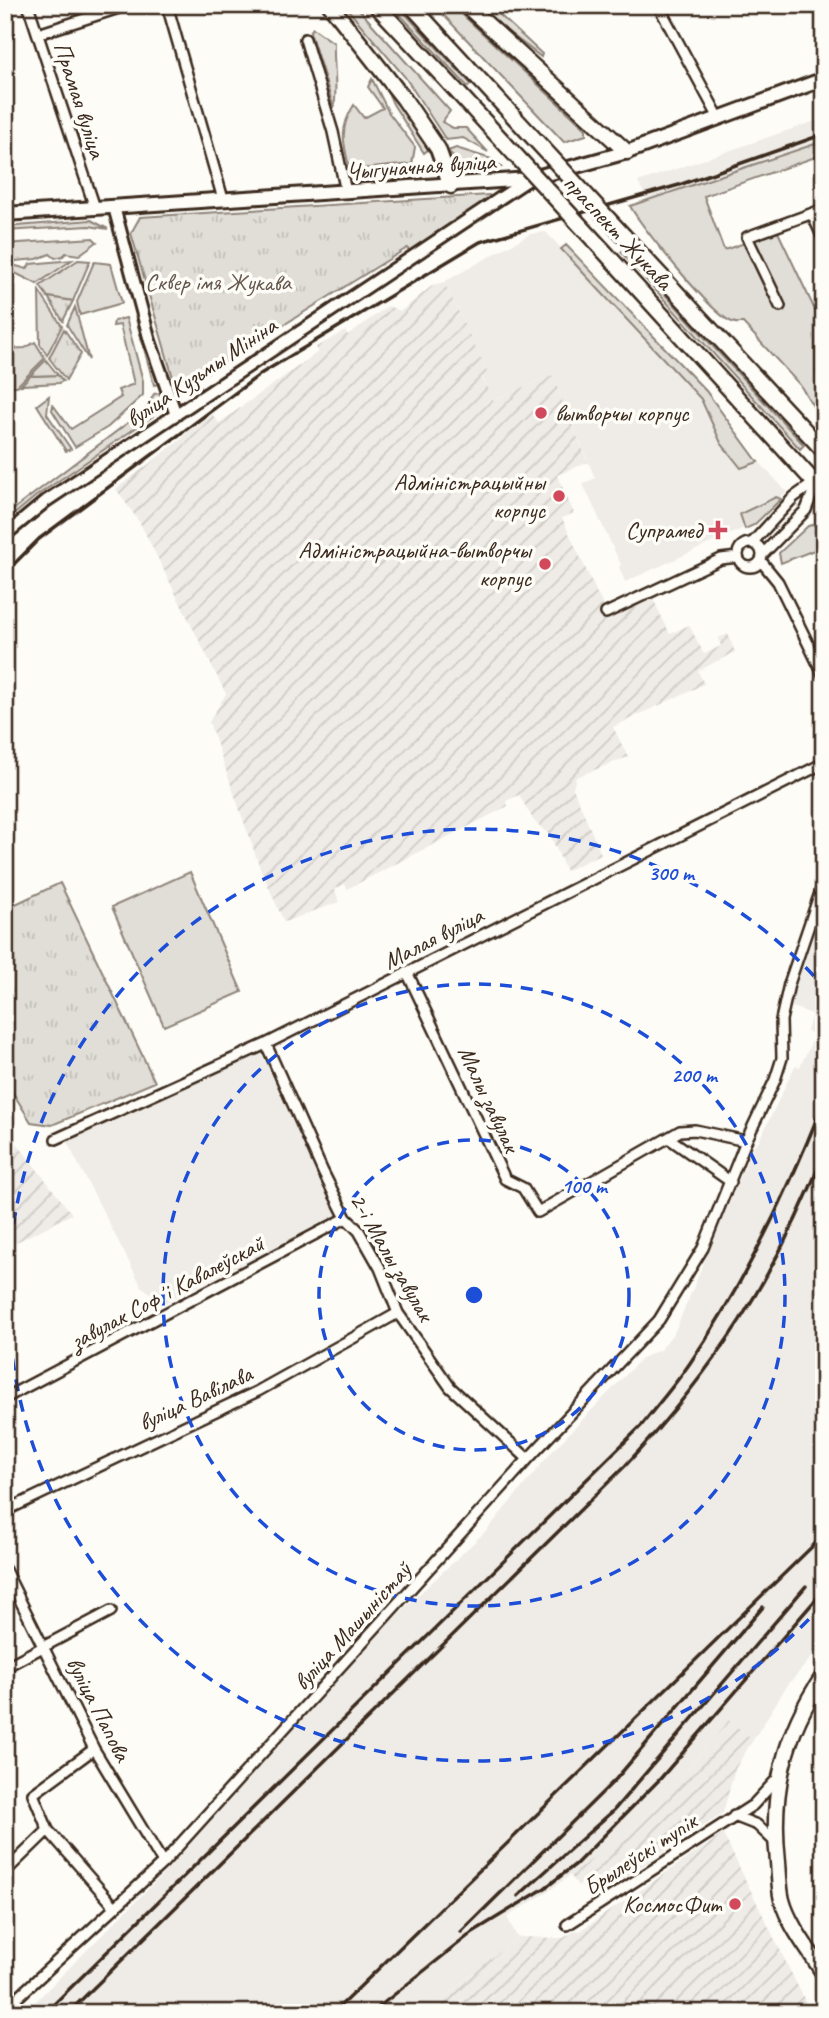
<svg xmlns="http://www.w3.org/2000/svg" width="829" height="2018" font-family="Caveat,sans-serif">
<defs>
<pattern id="industrial-furrows" width="10" height="10" patternUnits="userSpaceOnUse" patternTransform="scale(1.75)"><rect width="10" height="10" fill="#efece7"/><path d="M-1 1l2-2M0 10L10 0M9 11l2-2" fill="none" stroke="#cecbc6"/></pattern>
<pattern id="park-tufts" width="24" height="20" patternUnits="userSpaceOnUse" patternTransform="scale(1.75)"><rect width="24" height="20" fill="#e1ded7"/><path d="M3 7l-1-3M5 7V3M7 7l1-3M15 17l-1-3M17 17v-4M19 17l1-3" fill="none" stroke="#c2bfb8"/></pattern>
</defs>
<rect width="100%" height="100%" fill="#fdfcf7"/>
<filter id="ink" filterUnits="userSpaceOnUse"><feTurbulence type="fractalNoise" baseFrequency=".0143" numOctaves="2"/><feDisplacementMap in="SourceGraphic" scale="14" xChannelSelector="R" yChannelSelector="G"/><feConvolveMatrix kernelMatrix="1 2 1 2 8 2 1 2 1" color-interpolation-filters="sRGB"/></filter>
<g filter="url(#ink)">
<!-- built -->
<path fill="#efece7" d="M824 118V141L682 191 647 199 638 182Z
M546 232 787 492 742 529 625 582 619 567 621 565 583 484 595 478 552 375 493 400 482 376 488 373 444 282 530 234Z
M824 907V1643L787 1686 753 1740 729 1720 658 1804 629 1832 546 1893 507 1917 517 1937 426 2013H24L165 1872 393 1619 486 1531 555 1448 642 1358 661 1349 675 1331 753 1146 759 1141 795 1066 800 1067 815 1035 807 1031 812 1014 789 1006Z
M261 1052 337 1216 164 1303 142 1287 67 1142Z"/>
<!-- industrial -->
<path fill="url(#industrial-furrows)" d="M444 282 488 373 482 377 493 400 552 375 588 462 557 475 574 513 562 518 609 619 653 599 670 634 689 625 704 654 721 646 718 638 728 634 735 652 698 671 704 684 613 727 628 757 576 777 573 788 601 854 566 871 550 835 534 821 519 795 506 801 508 806 347 889 345 884 335 889 339 902 284 922 259 865 209 722 226 694 140 523 116 489 184 437 183 434 212 414 219 423 318 352 316 347 345 331 348 335 388 306 401 311 433 285Z
M5 1128 72 1214 5 1248Z
M729 1720 753 1740 735 1769 723 1813 603 1891 595 1883 588 1890 582 1883 578 1886 570 1875 629 1832 658 1804Z
M723 1834 811 2013H426L517 1937 563 1938 577 1930 580 1931Z"/>
<!-- grass -->
<path fill="#e1ded7" stroke="#8e847a" stroke-width="2" d="M344 5H355L450 111 442 122 453 128H466L488 152 463 138 446 140 405 77Z
M391 5H397L471 84 468 87Z
M434 5H452L586 129V135L564 142Z
M473 5H489L542 54 541 57Z
M313 28 334 43C333 66 338 86 334 108L310 32Z
M372 79 389 113 415 147 412 164 350 170C343 143 339 128 354 105L364 118 383 108 368 87Z
M382 79 429 149 424 153 393 104Z
M824 141V154L704 196 724 250 778 232 824 329V367L816 372 824 382V424L800 385 743 323C740 323 736 324 732 322 712 315 642 227 630 206Z
M456 148 495 160 501 167 462 168 448 151Z
M91 220 108 229 89 226 5 231V227Z
M93 238 97 242 79 255 66 253 63 256 55 258 50 254 37 259 5 262V244Z
M566 245 706 391 758 462 741 468 721 443 701 399 561 249Z
M624 250 804 445 800 449 621 252Z
M72 260 37 284 5 268 13 265 27 269 30 264Z
M78 260 90 261 73 301 48 297 40 286Z
M94 262 111 264 122 303 80 315 77 302Z
M39 291 62 326 47 355 40 344Z
M75 307 89 360 67 325Z
M126 318 143 381V395L108 427 75 447 52 410 53 405 71 429 121 397 118 390 134 384 120 325 113 326 114 321Z
M136 319 141 324 158 384 154 385Z
M35 342 45 358 17 386H5V349L25 348Z
M58 375 63 381 59 383 21 385 30 376Z
M161 393 158 409 153 416 35 497 5 522V517L19 505 146 409 154 394Z
M49 396 47 414 71 449 66 451 37 405Z
M776 497 781 499 754 525 745 529 740 514Z
M818 524 824 531V550L822 547 781 563 779 553 808 526Z
M190 872 242 992 164 1026 112 907Z"/>
<!-- park -->
<path fill="url(#park-tufts)" stroke="#8e847a" stroke-width="2" d="M489 195 490 199 411 253 407 248 197 379 201 388 184 390 174 381 131 233 140 217Z
M48 297 73 301 63 321Z
M64 329 81 354 66 380 49 358Z
M46 360 58 375 30 376Z
M60 883 155 1082 52 1125 31 1122 5 1080V909Z"/>
<g fill="none" stroke-linecap="round" stroke-linejoin="round">
<defs>
<path id="minor" d="M28 5 95 208
M167 5 223 199
M658 5 719 118
M38 34 128 5
M305 39 333 132 346 192
M812 214 824 240
M780 306 747 237 824 209
M738 555a12 12 0 1 1 24 0a12 12 0 1 1-24 0Z
M752 543 794 497 824 476
M762 555 806 510 816 484
M761 561 778 582 824 676
M606 613 721 559 738 557
M407 972 505 1179 523 1188 538 1212 680 1131 695 1130 746 1141
M266 1044 323 1172 346 1218 359 1231 380 1268 398 1313 450 1387 528 1459
M56 1139 266 1044 824 763
M670 1139 731 1182
M5 1398 346 1218
M5 1511 258 1391 398 1313
M5 1570 94 1749 163 1863
M5 1667 111 1611
M94 1749 33 1794 48 1830 115 1907
M734 1816 757 1825 776 1843
M5 1872 48 1830
M567 1925 753 1805 777 1779
M5 1988 14 2000
M5 2009 163 1863 528 1459 659 1320 703 1248 746 1141 775 1080 782 1058 781 1020 789 984 824 881"/>
<path id="tertiary" d="M114 207 150 341 176 415
M5 535 46 501 529 179"/>
<path id="secondary" d="M5 214 529 179 627 152 824 79"/>
<path id="primary" d="M330 5 404 99 438 149 451 186
M376 5 450 84
M411 5 468 67
M466 5 627 152
M624 236 824 451
M602 249 824 493
M824 1675C784 1734 770 1792 778 1862 779 1874 779 1888 782 1900 789 1926 810 1951 824 1974"/>
</defs>
<!-- minor casing -->
<use href="#minor" stroke="#3b2a1e" stroke-width="14"/>
<!-- tertiary casing -->
<use href="#tertiary" stroke="#3b2a1e" stroke-width="16"/>
<!-- secondary casing -->
<use href="#secondary" stroke="#3b2a1e" stroke-width="18"/>
<!-- primary casing -->
<use href="#primary" stroke="#3b2a1e" stroke-width="19"/>
<!-- minor -->
<use href="#minor" stroke="#fdfcf7" stroke-width="9"/>
<!-- tertiary -->
<use href="#tertiary" stroke="#fdfcf7" stroke-width="10"/>
<!-- secondary -->
<use href="#secondary" stroke="#fdfcf7" stroke-width="12"/>
<!-- primary -->
<use href="#primary" stroke="#fdfcf7" stroke-width="14"/>
<!-- rail -->
<path stroke="#3b2a1e" stroke-width="3.5" d="M5 573 39 539 262 373 480 242 679 185 824 134
M518 1896 614 1810 806 1586
M461 1932 616 1779 763 1607
M45 2013 641 1426C657 1405 675 1385 690 1363 746 1281 788 1192 824 1101
M68 2013 625 1466C716 1368 774 1279 824 1154
M333 2013 824 1535
M371 2013 473 1932 545 1888 576 1864 660 1779 824 1590"/>
<defs>
<path id="primary-bridge" d="M468 67 624 236
M450 84 602 249"/>
</defs>
<!-- primary-bridge casing -->
<use href="#primary-bridge" stroke="#3b2a1e" stroke-width="19" stroke-linecap="butt"/>
<!-- primary-bridge -->
<use href="#primary-bridge" stroke="#fdfcf7" stroke-width="14"/>
</g>
</g>
<!-- distance rings -->
<g fill="none" stroke="#1d4ed8" stroke-width="3.5" stroke-dasharray="12 9">
<circle cx="474" cy="1295" r="155"/>
<circle cx="474" cy="1295" r="311"/>
<path d="M823 1604A466 466 0 1 1 823 986"/>
</g>
<!-- markers -->
<g fill="#d1495b" stroke="#fdfcf7" stroke-width="2.5">
<circle cx="541" cy="413" r="7"/>
<circle cx="559" cy="496" r="7"/>
<path d="M714.5 519.5h7v7h7v7h-7v7h-7v-7h-7v-7h7z"/>
<circle cx="545" cy="564" r="7"/>
<circle cx="735" cy="1904" r="7"/>
</g>
<g text-anchor="middle" dominant-baseline="central" stroke-width="7" stroke-linejoin="round" paint-order="stroke">
<!-- street labels -->
<g font-size="24" fill="#3b2a1e" stroke="#fdfcf7">
<text transform="translate(80 100) rotate(72)">Прамая вуліца</text>
<text transform="translate(421 166) rotate(-4)">Чыгуначная вуліца</text>
<text transform="translate(618 232) rotate(47)">праспект Жукава</text>
<text transform="translate(201 372) rotate(-34)">вуліца Кузьмы Мініна</text>
<text transform="translate(433 938) rotate(-27)">Малая вуліца</text>
<text transform="translate(489 1099) rotate(65)">Малы завулак</text>
<text transform="translate(392 1257) rotate(60)">2-і Малы завулак</text>
<text transform="translate(167 1292) rotate(-28)">завулак Софʼі Кавалеўскай</text>
<text transform="translate(195 1398) rotate(-25)">вуліца Вавілава</text>
<text transform="translate(352 1626) rotate(-48)">вуліца Машыністаў</text>
<text transform="translate(99 1709) rotate(63)">вуліца Папова</text>
<text transform="translate(640 1854) rotate(-33)">Брылеўскі тупік</text>
</g>
<!-- park labels -->
<g font-size="24" fill="#64574c" stroke="#fdfcf7">
<text x="218" y="282">Сквер імя Жукава</text>
</g>
<!-- poi labels -->
<g font-size="24" fill="#3b2a1e" stroke="#fdfcf7" text-anchor="end">
<text x="555" y="413" text-anchor="start">вытворчы корпус</text>
<text x="545" y="482">Адміністрацыйны<tspan x="545" dy="28">корпус</tspan></text>
<text x="702" y="530">Супрамед</text>
<text x="531" y="550">Адміністрацыйна-вытворчы<tspan x="531" dy="28">корпус</tspan></text>
<text x="721" y="1904">КосмосФит</text>
</g>
</g>
<circle cx="474" cy="1295" r="10" fill="#1d4ed8" stroke="#fdfcf7" stroke-width="3.5"/>
<g font-size="21" text-anchor="middle" font-weight="bold" fill="#1d4ed8" stroke="#fdfcf7" stroke-width="7" stroke-linejoin="round" paint-order="stroke">
<text x="671" y="880">300 m</text>
<text x="694" y="1082">200 m</text>
<text x="584" y="1193">100 m</text>
</g>
<!-- margin -->
<rect width="829" height="2018" fill="none" stroke="#fdfcf7" stroke-width="28"/>
<rect x="14" y="14" width="801" height="1990" fill="none" stroke="#3b2a1e" stroke-width="2.5" filter="url(#ink)"/>
</svg>
